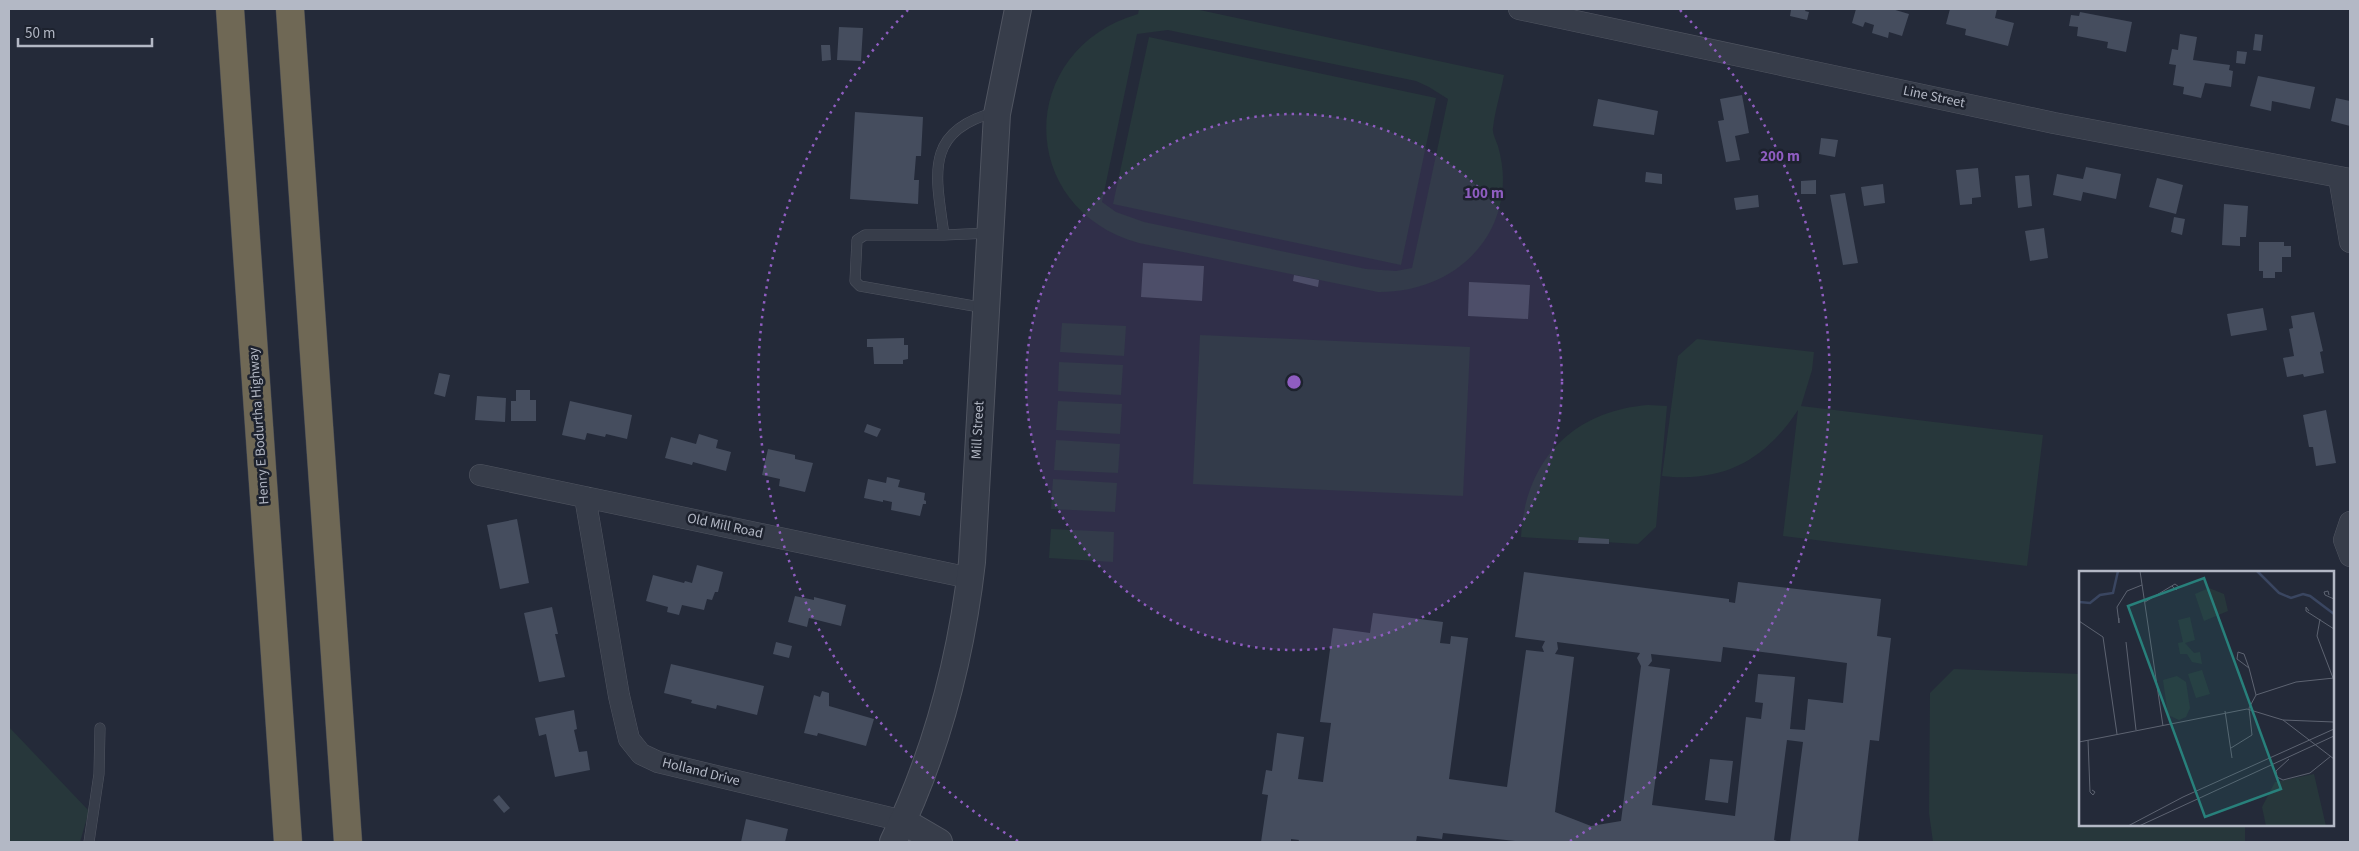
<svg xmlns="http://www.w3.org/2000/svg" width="2359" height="851" font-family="'Source Sans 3',sans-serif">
<rect width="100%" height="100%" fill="#242a39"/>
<!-- green -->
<path fill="#27373b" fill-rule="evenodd" d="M1139 9H1195L1504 75C1501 92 1495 110 1493 128 1492 133 1496 140 1498 146 1501 157 1503 168 1503 180 1502 249 1444 293 1378 292L1139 243C1016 209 1015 50 1138 14ZM1168 30 1416 81 1429 87 1448 99 1412 268 1396 271 1366 269 1144 222 1116 212 1102 202 1137 34Z
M1149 37 1436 98 1401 265 1113 204Z
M1062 323 1126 326 1124 356 1060 352Z
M1200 335 1470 347 1463 496 1193 484Z
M1697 339 1814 352 1812 370 1801 406 2043 435 2027 566 1783 536 1798 410C1765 460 1724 483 1662 476L1678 356Z
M1059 362 1123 365 1121 395 1058 391Z
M1058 401 1122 404 1120 434 1056 430Z
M1648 405 1667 406 1656 527 1638 544 1521 537C1525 461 1572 411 1648 405Z
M1056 440 1120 444 1118 473 1054 470Z
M1053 479 1117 483 1115 512 1051 509Z
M1051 529 1114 532 1113 562 1049 558Z
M1954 669 2080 674V825H2245V842H1933L1929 813 1930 693Z
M9 727 89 811 80 842H9Z"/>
<!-- building -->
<path fill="#454d5e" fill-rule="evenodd" d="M1787 9H1806L1805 11 1809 12 1807 20 1790 16 1791 10Z
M1856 9H1892L1909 14 1902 36 1889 32 1888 38 1872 33 1874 25 1865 22 1863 27 1852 23Z
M1950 9H1997L1995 18 2014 23 2008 46 1965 35 1966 29 1946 24Z
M2080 12 2132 22 2126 52 2107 48 2108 42 2077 36 2078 27 2069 26 2071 15 2079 16Z
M839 27 863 28 861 61 837 60Z
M2180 34 2197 37 2193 60 2230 65 2229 70 2233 71 2231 87 2205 83 2201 98 2183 94 2184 87 2173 85 2176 65 2169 64 2172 49 2178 50Z
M2255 34 2263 35 2261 51 2253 50Z
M821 45H830L831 60 822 61Z
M2237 51 2247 52 2245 64 2236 63Z
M2258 76 2315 87 2310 109 2272 101 2271 111 2250 106Z
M1742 95 1749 133 1735 136 1740 160 1726 162 1718 121 1724 120 1720 99Z
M2336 98 2350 101V126L2331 121Z
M1598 99 1658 111 1654 135 1593 126Z
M855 112 923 117 921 156H916L914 180H919L918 204 850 199Z
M1821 138 1838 140 1835 157 1819 154Z
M2086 167 2121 174 2116 199 2083 192 2081 201 2053 195 2057 174 2083 179Z
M1978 168 1981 197 1972 198V204L1960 205 1956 170Z
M1646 172 1662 174V184L1645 182Z
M2029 175 2032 206 2018 208 2015 176Z
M2157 178 2183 185 2176 214 2149 207Z
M1816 180V194H1801V181Z
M1883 184 1885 203 1864 206 1861 187Z
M1845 193 1858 263 1843 265 1830 195Z
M1758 195 1759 207 1736 210 1734 198Z
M2224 204 2248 206 2246 237H2240V246L2222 245Z
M2174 217 2185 219 2182 235 2171 232Z
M2044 228 2048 258 2030 261 2025 231Z
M2259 242H2284V246H2291V257H2282V272H2275V278H2263V271H2259Z
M1143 263 1204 266 1202 301 1141 297Z
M1294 275 1319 280 1318 287 1293 281Z
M1469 282 1530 285 1528 319 1468 316Z
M2263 308 2267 330 2231 336 2227 314Z
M2314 312 2323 351 2320 352 2324 373 2304 377 2303 374 2287 377 2283 358 2294 356 2289 329 2293 328 2291 316Z
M904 338V345H908V359L903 360V364H874L873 347H867V339Z
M439 373 450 375 445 397 434 394Z
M516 390H530V400H536V421H511V401H516Z
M477 396 506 398 505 422 475 420Z
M570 401 632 415 627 439 606 434 605 437 587 433 585 440 562 435Z
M2326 410 2336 463 2316 466 2313 447H2309L2303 415Z
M867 424 881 429 877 437 864 432Z
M699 434 718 440 716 448 731 452 726 471 693 462 692 465 665 458 671 437 696 444Z
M768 449 795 455V459L813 463 805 492 779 486 780 479 762 475Z
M887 477 900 480 898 487 925 493 924 500 926 501V504H923L920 516 891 510 892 502 883 500V502L864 498 868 479 886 483Z
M517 519 529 583 500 589 487 525Z
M1579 537 1609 539V544L1578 543Z
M697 565 723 572 718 592H715L712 600 707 599 704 610 682 605 679 615 667 612 668 607 646 601 653 575 684 583 685 581 692 583Z
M1524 572 1729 599V602L1735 603 1738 582 1881 599 1877 636 1891 638 1879 741 1870 740 1858 842H1790L1803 742 1787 740 1774 840 1780 842H1524L1443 833 1442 839 1417 836 1416 842H1298L1299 840 1291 839V842H1261L1268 795 1262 794 1266 770 1272 771 1277 733 1304 737 1298 779 1323 782 1331 723 1320 722 1333 628 1370 633 1373 613 1443 622 1440 643 1450 644 1451 636 1468 638 1449 779 1507 787 1526 650 1544 652 1542 647 1545 641 1515 637ZM1557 642 1640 653 1637 658 1641 666 1621 821 1591 826 1555 812 1574 657 1555 654 1558 649ZM1723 647 1847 663 1843 703 1808 699 1805 730 1790 729 1795 677 1758 674 1755 702 1763 703 1761 719 1746 717 1735 816 1652 805 1670 669 1648 666 1652 661 1651 654 1721 662Z
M795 596 814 600V597L846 605 841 626 809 618 807 627 788 622Z
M552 607 558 634H555L565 677 539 682 524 613Z
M776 642 792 646 789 658 773 654Z
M671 664 764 686 757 715 717 705 716 709 691 703 692 700 664 693Z
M822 691 829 693V706L874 719 866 746 818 733 817 736 804 733 814 695 820 697Z
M574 710 577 729 574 730 579 752 587 751 590 770 555 777 546 734 539 736 535 718Z
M1710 759 1733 761 1728 803 1705 800Z
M499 795 510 808 504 813 493 800Z
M746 819 788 829 785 842H741Z"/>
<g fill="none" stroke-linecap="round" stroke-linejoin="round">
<defs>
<path id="service" d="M944 235 989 233
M985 308 860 286 855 281 857 240 865 235H944C936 175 923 131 996 112
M89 842 99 774 100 728"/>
<path id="minor" d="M1519 9 2054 123 2350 179
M2339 177 2350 242
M480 475 970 578
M585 497 619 696 629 739 641 754 658 762 903 821
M2350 522 2344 540 2350 556"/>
<path id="tertiary" d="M903 821 939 842
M893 842C936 754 961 659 972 562L997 114 1018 9"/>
<path id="motorway" d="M230 9 288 842
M290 9 348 842"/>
</defs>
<!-- service casing -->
<use href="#service" stroke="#505561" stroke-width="11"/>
<!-- minor casing -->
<use href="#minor" stroke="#505561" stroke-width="22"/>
<!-- tertiary casing -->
<use href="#tertiary" stroke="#505561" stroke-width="28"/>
<!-- motorway casing -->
<use href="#motorway" stroke="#404551" stroke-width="29"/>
<!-- service -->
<use href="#service" stroke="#373d4a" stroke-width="10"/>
<!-- minor -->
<use href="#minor" stroke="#373d4a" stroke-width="21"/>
<!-- tertiary -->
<use href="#tertiary" stroke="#373d4a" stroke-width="26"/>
<!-- motorway -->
<use href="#motorway" stroke="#6f6855" stroke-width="28"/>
</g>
<!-- distance rings -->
<circle cx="1294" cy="382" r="268" fill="#8f5dc1" fill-opacity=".12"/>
<g fill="none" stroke="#8f5dc1" stroke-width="2.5" stroke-dasharray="2.5 5">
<circle cx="1294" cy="382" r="268"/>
<path d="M1018 841A536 536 0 0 1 908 10M1680 10A536 536 0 0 1 1570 841"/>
</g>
<g text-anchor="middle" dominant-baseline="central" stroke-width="5" stroke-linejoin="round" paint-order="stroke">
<!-- street labels -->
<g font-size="14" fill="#b3b8c5" stroke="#1d222e">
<text transform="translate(1934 97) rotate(12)">Line Street</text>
<text transform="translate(259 426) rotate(-94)">Henry E Bodurtha Highway</text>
<text transform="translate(978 430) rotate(-87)">Mill Street</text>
<text transform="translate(725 526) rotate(12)">Old Mill Road</text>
<text transform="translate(701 772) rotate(14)">Holland Drive</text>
</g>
</g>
<!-- overview -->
<g transform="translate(2079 571)">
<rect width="255" height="255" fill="#242a39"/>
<path d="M130 17 145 23 149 40 125 50 116 23ZM111 46 116 69 106 72 115 82 121 81 123 93 113 91 108 83H101L99 72 104 71 99 49ZM123 99 131 123 117 127 109 103ZM98 105 107 111 111 137 107 146 100 149 89 144 84 109ZM235 203 247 255H187L183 236 196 211Z" fill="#27373b"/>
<path fill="none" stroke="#3a4661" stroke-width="2.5" d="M178 0 200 22 212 27 224 23 231 25 255 43M0 31 11 32 21 24 34 22 39 0"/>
<path fill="none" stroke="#5d6371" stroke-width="1" d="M61 0 84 155M250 24 249 20 245 21 246 24 255 28M66 31 96 13 100 16 97 19 93 15M230 40 227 36V40L255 58M40 47V52L38 36 48 20 63 14M241 48 238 65 254 107M0 50 24 66 38 163M47 71 57 159M170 97 158 88 159 81 165 83 170 97 177 124M146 140 153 187M204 149 255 151M9 169 11 221 14 224 16 221 13 219M0 171 168 138 204 149 255 188M152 177 173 164 170 137 177 124 217 111 255 107M204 209 231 202 252 185M204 209 198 206 197 200 210 188M49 255 104 226 255 158M60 255 255 165"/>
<path fill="#28807b" fill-opacity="0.15" stroke="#28807b" stroke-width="2.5" d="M125 7 202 218 126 246 49 35Z"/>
<rect width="255" height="255" fill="none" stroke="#b3b8c5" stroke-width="2.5"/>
</g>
<circle cx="1294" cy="382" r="8" fill="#8f5dc1" stroke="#1d222e" stroke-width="2.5"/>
<g font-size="15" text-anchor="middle" font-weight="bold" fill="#8f5dc1" stroke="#1d222e" stroke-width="5" stroke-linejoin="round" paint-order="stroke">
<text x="1780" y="161">200 m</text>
<text x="1484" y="198">100 m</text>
</g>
<!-- border -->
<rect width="2359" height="851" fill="none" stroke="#b3b8c5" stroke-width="20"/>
<!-- scale -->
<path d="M18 38v8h134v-8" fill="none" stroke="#b3b8c5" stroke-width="2.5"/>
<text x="25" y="38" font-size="15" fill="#b3b8c5" stroke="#1d222e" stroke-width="4" paint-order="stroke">50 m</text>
</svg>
